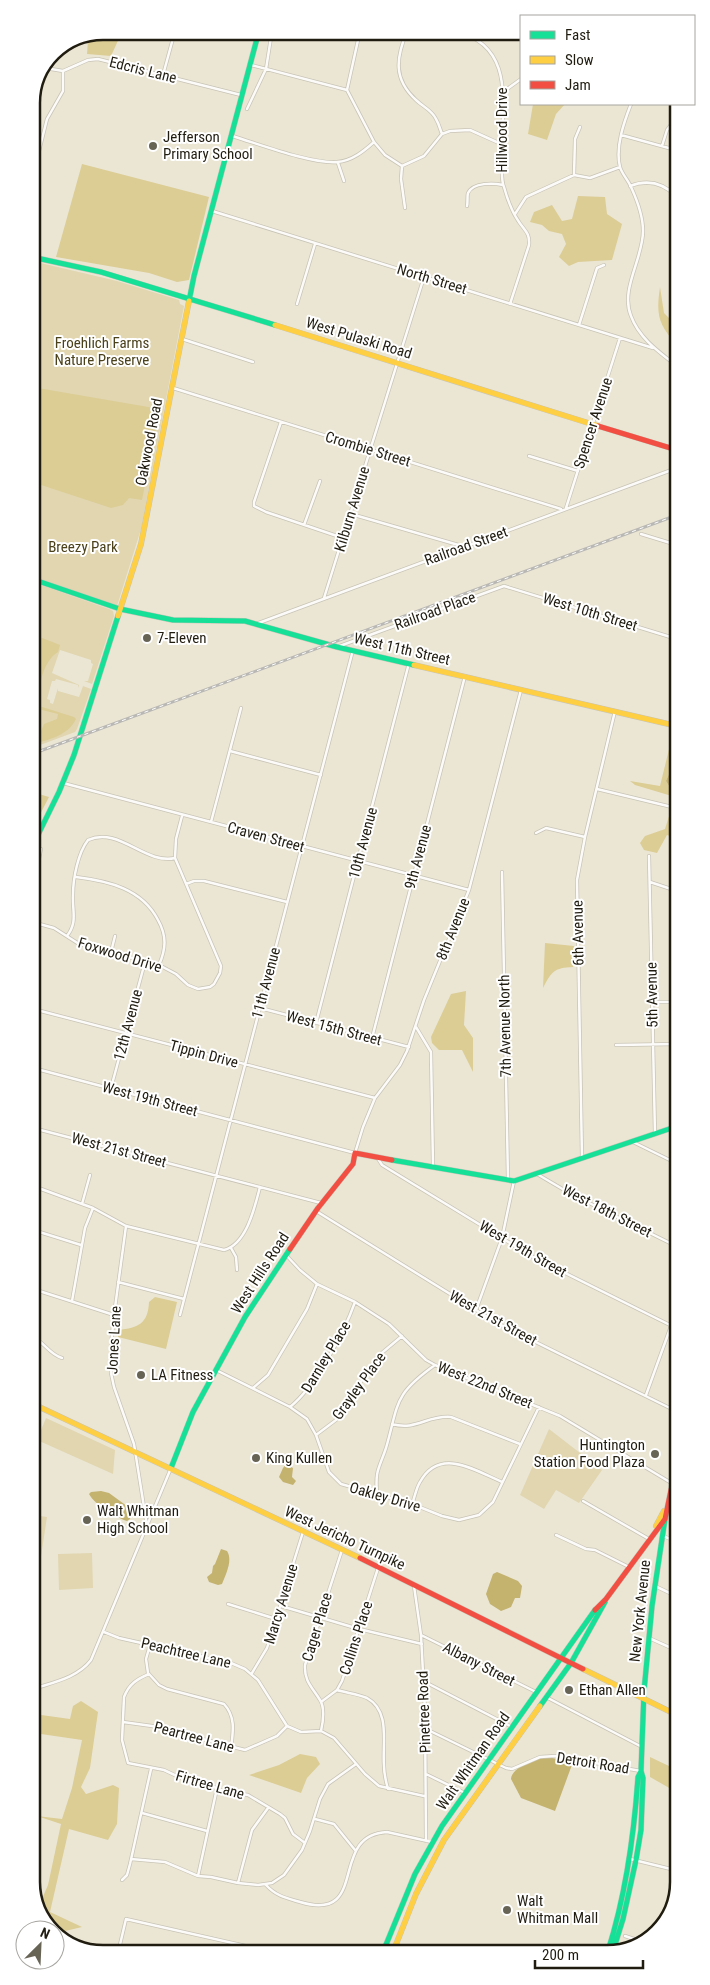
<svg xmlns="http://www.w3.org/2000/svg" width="710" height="1985" font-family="'Roboto Condensed',sans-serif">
<rect width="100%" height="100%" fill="#ebe6d4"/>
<!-- green -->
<path fill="#e1d6b0" d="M32 261 117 281 179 300 180 304 184 306 141 529 117 606 32 577Z
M32 582 109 609 113 611 114 616 92 684 84 681H88L93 664 91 663V660L60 650 52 673 79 685 78 688V685L56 679 55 681H52L47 699 50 700V703L53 704 58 688V691L79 697 83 686 91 689 77 729 75 732 32 748Z
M46 1418 115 1450 113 1474 37 1440Z
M549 1429 602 1470 579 1503 556 1490 544 1509 520 1495Z
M33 1515 47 1517 38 1576 33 1575Z
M92 1553 93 1588 59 1590 58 1554Z"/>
<!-- forest -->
<path fill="#dccd95" d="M103 31H135V33L121 34 111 56 87 54 88 40 83 39Z
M533 104H565L556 114 547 140 528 134Z
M82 164 209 197 189 280 177 282 149 273 56 257Z
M578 196 605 197 607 214 622 224 612 260 578 262 569 266 559 257 566 244 562 234 549 231 542 225 530 222 534 212 552 205 562 221 572 219Z
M660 287 664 313 677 326V345C658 324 656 315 660 287Z
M32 387 160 409 142 500 129 498 123 505 111 508 32 482Z
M32 634 60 645 58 652C42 662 40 685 37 703L39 706 74 717 76 719C68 736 49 739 32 745V723L35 724 34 731H41L44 724 57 719 58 714 38 709H35L32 714Z
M674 729 677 730V755L666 781 669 786 677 790V838L667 835 657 853 644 850 640 843 645 836 665 829 675 797 635 785 630 781 660 786Z
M32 792 49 797 32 830Z
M545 943 574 946 573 967C554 968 552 971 543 988Z
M466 991 464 1025 473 1038V1072L462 1050H439L432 1043 431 1037 451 994Z
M155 1297 177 1302 166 1349 118 1337V1330C139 1328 148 1323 149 1302Z
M81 1701 98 1712 90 1768 81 1787 86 1794 113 1785 119 1788 117 1824 108 1840 69 1829 50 1912 82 1927 61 1932 57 1936 55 1930H53L38 1908 48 1885 61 1824 37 1816 62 1819 72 1788 82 1740 34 1733V1714L70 1719 73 1706Z
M300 1754 316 1757 320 1764 307 1778 301 1793 249 1775 279 1765Z
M650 1757 671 1767C670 1774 674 1776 679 1779L678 1793 650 1777Z"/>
<!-- water -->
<path fill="#c4b26f" d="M677 755V790L669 786 666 781Z
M286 1464 293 1468 292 1477 296 1481 293 1485 283 1482 279 1477 283 1468Z
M101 1491 109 1493 131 1509 130 1519 127 1521C115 1517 95 1505 89 1494L91 1492Z
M221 1549 227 1551C233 1560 226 1574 222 1584L218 1585 209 1582 207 1577 212 1573 213 1566 215 1564Z
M497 1572 518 1581 522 1586 520 1598H515L511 1607 501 1611 490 1604 486 1594 493 1574Z
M547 1757 573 1762 555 1811 521 1798 511 1779C512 1767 535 1759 547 1757Z"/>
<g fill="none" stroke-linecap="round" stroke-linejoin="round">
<defs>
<path id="street" d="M360 31 347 90 374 142 385 155 402 166
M407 31C396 58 393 79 416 100 423 107 432 110 436 119 439 124 440 129 442 134
M418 31H440
M455 31C521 47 499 114 502 164 502 171 501 180 504 187 507 198 512 212 519 222 525 231 530 233 529 245L510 304
M251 65 347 90
M45 68 63 71 88 60 98 59 241 95
M163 75 175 31
M503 92 521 79
M631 104C624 122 615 147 620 167 622 174 628 180 631 187 637 200 643 217 643 231 643 259 620 289 631 316 639 338 659 352 677 366
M247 109 266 69 272 31
M621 135 676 150
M232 136C259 144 311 164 337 162 352 161 364 151 374 142
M662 146 667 130 676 118
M39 151 47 119 63 91V71
M338 163 344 181
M402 166 424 156 442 134 450 131 470 130 501 144
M402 166 401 179 405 208
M574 175 575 139 580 127
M630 186C648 179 663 183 676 196
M467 206C468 202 467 196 468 193 473 182 494 183 503 185
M212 211 653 348
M515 214 526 197 574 175 590 178 620 167
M297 304 315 244
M579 325 597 268 604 265
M182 339 253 362
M173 388 561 509
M281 422 254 502V506L266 512 343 538
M529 456 578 471
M566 508 620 338
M351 514 462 546
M304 525 320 481
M641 534 677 545
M324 598 424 277
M256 624 677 468
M337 647 504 586 677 639
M230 751 321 775
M63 783 469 890
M597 789 672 807
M211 822 241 708
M536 833 546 828 585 837
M649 856 655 1134
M502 872 508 1179
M76 877C109 881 142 889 158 920 167 936 166 949 159 965
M650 882 677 891
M186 884 194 881H204L287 902
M32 892 41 849 33 847
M32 922 54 928 79 944 159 965 176 974 188 985 198 989 210 987 214 984 220 973 221 966 175 858 176 839 182 816
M67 936C78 922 72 911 73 895 73 878 78 853 88 840 119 826 145 865 175 858
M111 952 115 936
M652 1002H678
M260 1008 409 1047
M33 1009 375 1098
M316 1023 409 663
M416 1027 431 1052 433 1166
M372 1038 465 676
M616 1045 678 1044
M33 1068 355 1153 363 1127 375 1098 400 1065 407 1051 424 1000 469 890 521 690
M111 1088 145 962
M33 1128 321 1203
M633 1142 678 1164
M377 1157 382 1165 533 1257 678 1329
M582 1158 577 880 585 837 615 711
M537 1174 571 1194 678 1247
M33 1186 93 1208 126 1226 224 1250C247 1244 255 1206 260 1187
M82 1204 90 1175
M316 1211 497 1323 678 1412
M126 1226 114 1315 111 1345V1373L114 1387 134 1444 147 1526
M33 1230 81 1245
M231 1248 236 1257 237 1270
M286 1255 300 1270 317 1284 355 1302 389 1324 426 1360 435 1365 560 1416 678 1487
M118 1282 184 1299
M33 1289 114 1315
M72 1301 85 1228 93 1208
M476 1310 502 1238 514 1181
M180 1315 353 650
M33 1337C44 1342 50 1355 62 1358
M216 1370 290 1407 307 1419 316 1435 329 1472 341 1484 412 1504 442 1516 459 1520 479 1515 493 1502 539 1407
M253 1388 268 1375 307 1309 317 1284
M646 1395 671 1326
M290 1407C315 1387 344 1333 355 1302
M392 1424C416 1431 427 1415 451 1417L520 1444
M316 1435 336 1420 377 1357 402 1336
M377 1493C375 1470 379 1469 386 1448 399 1403 393 1395 435 1365
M583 1501 649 1539
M412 1504C415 1497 416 1488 420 1482 440 1446 476 1471 502 1482
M556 1535 586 1549 595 1550 629 1567
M663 1536 678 1542
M414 1586 421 1635 425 1711 426 1841
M655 1586 678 1597
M228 1604 276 1619
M281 1606 359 1629 422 1644
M104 1632 119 1638 231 1663 245 1669 258 1680 287 1726 301 1732 321 1731 334 1738 365 1774 379 1786 424 1796
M421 1635 536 1692
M649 1638 678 1651
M148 1673 146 1659 150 1645
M252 1673 267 1648 303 1532
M149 1674C137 1679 129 1684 124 1697L122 1740 128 1763 164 1770 183 1779 200 1781 223 1791 248 1795 280 1814 285 1818 293 1834 305 1843
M149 1674 159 1685 167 1689 224 1704C236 1717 233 1732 231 1748
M425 1682 512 1727
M33 1689C54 1682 77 1678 91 1660L171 1468
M337 1690C347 1693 358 1694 367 1698 391 1711 382 1744 384 1766 384 1774 386 1782 388 1789
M546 1697 642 1747
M321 1702 337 1690 342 1681 378 1568
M123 1722 152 1726 245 1750 277 1736 287 1726
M426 1729 506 1768 512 1769 540 1757 555 1756 641 1771
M321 1731C323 1722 325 1708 320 1700 312 1687 304 1681 305 1665L342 1550
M426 1774 465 1793
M142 1813 207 1831
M315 1819 334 1824 355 1850
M131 1859 165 1862 198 1876 211 1877 238 1883 258 1885 272 1883 284 1875 302 1850 310 1831 320 1799 328 1784 356 1764
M630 1859 679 1871
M198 1876 217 1788
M122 1880 127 1875 130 1864 151 1769
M238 1883 252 1830 268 1808
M266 1885C276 1896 286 1898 300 1902 371 1923 327 1835 387 1832L432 1842
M625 1936 640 1941
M118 1953 126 1919 277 1953"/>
<path id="fast" d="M32 257 101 272 275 325
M189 301 194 276 259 31
M32 579 120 609 173 620 245 621 337 647 414 665
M32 847 59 792 74 755 118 616
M392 1160 514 1181 678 1126
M171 1468 193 1412 245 1317 290 1249
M540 1706 571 1663 605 1602
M608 1951C626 1894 634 1836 638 1777L641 1771 644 1691 652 1606 665 1519
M613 1951 623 1919 636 1860 641 1830 643 1778 641 1771
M383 1952 415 1874 442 1826 595 1610"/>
<path id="slow" d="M275 325 598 426
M118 616 141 544 189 301
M414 665 677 726
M33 1404 360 1558
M656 1526 664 1511
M583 1669 679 1716
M393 1952 416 1894 444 1840 540 1706"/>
<path id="jam" d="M598 426 677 450
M290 1249 318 1208 353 1164 355 1153 392 1160
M360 1558 583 1669
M595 1610 606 1599 665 1519 678 1456"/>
</defs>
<!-- street casing -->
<use href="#street" stroke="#c8c4b6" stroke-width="4"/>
<!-- fast casing -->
<use href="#fast" stroke="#c8c4b6" stroke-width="6"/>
<!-- slow casing -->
<use href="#slow" stroke="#c8c4b6" stroke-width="6"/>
<!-- jam casing -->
<use href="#jam" stroke="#c8c4b6" stroke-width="6"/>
<!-- street -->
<use href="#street" stroke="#fcfbf9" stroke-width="2.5"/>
<!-- fast -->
<use href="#fast" stroke="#16e098" stroke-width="5"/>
<!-- slow -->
<use href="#slow" stroke="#ffcf43" stroke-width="5"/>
<!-- jam -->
<use href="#jam" stroke="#f24e42" stroke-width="5"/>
<defs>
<path id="rail" d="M32 754 677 515"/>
</defs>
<!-- rail casing -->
<use href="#rail" stroke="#b9b8b4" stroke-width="3"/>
<!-- rail -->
<use href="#rail" stroke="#fff" stroke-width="1" stroke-dasharray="4" stroke-linecap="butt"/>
</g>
<!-- markers -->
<g fill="#676355" stroke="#fff" stroke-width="2">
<circle cx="153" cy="146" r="5"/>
<circle cx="147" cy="638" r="5"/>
<circle cx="141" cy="1375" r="5"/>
<circle cx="655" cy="1454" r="5"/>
<circle cx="256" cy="1458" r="5"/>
<circle cx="87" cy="1520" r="5"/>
<circle cx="569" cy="1690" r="5"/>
<circle cx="507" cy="1910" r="5"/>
</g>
<g text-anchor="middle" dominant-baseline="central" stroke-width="4" stroke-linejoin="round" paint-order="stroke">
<!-- street labels -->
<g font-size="15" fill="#201c10" stroke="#fff">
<text transform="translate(143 70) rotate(14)">Edcris Lane</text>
<text transform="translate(502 130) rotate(-90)">Hillwood Drive</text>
<text transform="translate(432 279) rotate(17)">North Street</text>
<text transform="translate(359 338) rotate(17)">West Pulaski Road</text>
<text transform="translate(593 423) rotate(-72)">Spencer Avenue</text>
<text transform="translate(149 442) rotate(-79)">Oakwood Road</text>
<text transform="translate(368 449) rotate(17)">Crombie Street</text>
<text transform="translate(352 509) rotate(-73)">Kilburn Avenue</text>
<text transform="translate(466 546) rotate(-20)">Railroad Street</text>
<text transform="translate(435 611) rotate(-20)">Railroad Place</text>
<text transform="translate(590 612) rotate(17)">West 10th Street</text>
<text transform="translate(402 649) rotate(13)">West 11th Street</text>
<text transform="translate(266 837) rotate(15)">Craven Street</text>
<text transform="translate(363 843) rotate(-75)">10th Avenue</text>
<text transform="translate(418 857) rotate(-75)">9th Avenue</text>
<text transform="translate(453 929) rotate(-68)">8th Avenue</text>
<text transform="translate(578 933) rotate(-91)">6th Avenue</text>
<text transform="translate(120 955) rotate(17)">Foxwood Drive</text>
<text transform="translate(266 983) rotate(-75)">11th Avenue</text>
<text transform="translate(652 995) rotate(-91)">5th Avenue</text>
<text transform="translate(128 1025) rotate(-75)">12th Avenue</text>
<text transform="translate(505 1026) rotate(-91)">7th Avenue North</text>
<text transform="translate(334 1028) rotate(15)">West 15th Street</text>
<text transform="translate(204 1054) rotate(15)">Tippin Drive</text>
<text transform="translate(150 1099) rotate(15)">West 19th Street</text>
<text transform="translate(119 1150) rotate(15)">West 21st Street</text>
<text transform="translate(607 1211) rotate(27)">West 18th Street</text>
<text transform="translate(523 1249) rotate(30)">West 19th Street</text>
<text transform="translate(260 1273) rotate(-57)">West Hills Road</text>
<text transform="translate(493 1318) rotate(29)">West 21st Street</text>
<text transform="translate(114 1340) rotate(-87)">Jones Lane</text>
<text transform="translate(326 1357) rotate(-59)">Darnley Place</text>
<text transform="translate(485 1385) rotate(22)">West 22nd Street</text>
<text transform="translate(359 1386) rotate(-54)">Grayley Place</text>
<text transform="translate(385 1497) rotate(16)">Oakley Drive</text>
<text transform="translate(345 1538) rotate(25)">West Jericho Turnpike</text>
<text transform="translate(281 1604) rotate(-73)">Marcy Avenue</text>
<text transform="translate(640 1611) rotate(-84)">New York Avenue</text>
<text transform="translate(317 1627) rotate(-73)">Cager Place</text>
<text transform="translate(356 1638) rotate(-72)">Collins Place</text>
<text transform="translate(186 1653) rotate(13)">Peachtree Lane</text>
<text transform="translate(479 1664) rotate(27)">Albany Street</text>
<text transform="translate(424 1712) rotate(-92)">Pinetree Road</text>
<text transform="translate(194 1737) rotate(15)">Peartree Lane</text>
<text transform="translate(473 1761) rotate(-55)">Walt Whitman Road</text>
<text transform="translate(593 1763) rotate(9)">Detroit Road</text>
<text transform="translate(210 1785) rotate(16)">Firtree Lane</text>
</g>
<!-- poi labels -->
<g font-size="15" fill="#201c10" stroke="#fff" text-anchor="start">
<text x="163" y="137">Jefferson<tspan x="163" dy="17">Primary School</tspan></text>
<text x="157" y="638">7-Eleven</text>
<text x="151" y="1375">LA Fitness</text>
<text x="645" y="1445" text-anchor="end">Huntington<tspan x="645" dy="17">Station Food Plaza</tspan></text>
<text x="266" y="1458">King Kullen</text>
<text x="97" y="1511">Walt Whitman<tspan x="97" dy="17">High School</tspan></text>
<text x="579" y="1690">Ethan Allen</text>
<text x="517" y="1901">Walt<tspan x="517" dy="17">Whitman Mall</tspan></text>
</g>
<!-- park labels -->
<g font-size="15" fill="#4b411b" stroke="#fff">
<text x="102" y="343">Froehlich Farms<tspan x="102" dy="17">Nature Preserve</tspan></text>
<text x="83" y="547">Breezy Park</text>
</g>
</g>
<!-- crop -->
<path d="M0 0H710V1985H0ZM103 40H607A63 63 0 0 1 670 103V1882A63 63 0 0 1 607 1945H103A63 63 0 0 1 40 1882V103A63 63 0 0 1 103 40Z" fill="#fff" fill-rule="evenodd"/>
<path fill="none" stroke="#201c10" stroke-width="2.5" d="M103 40H607A63 63 0 0 1 670 103V1882A63 63 0 0 1 607 1945H103A63 63 0 0 1 40 1882V103A63 63 0 0 1 103 40Z"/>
<!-- legend -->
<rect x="520" y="15" width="175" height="90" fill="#ffffff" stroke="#a6a49f"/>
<rect x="530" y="31" width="25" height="8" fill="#16e098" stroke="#a6a49f"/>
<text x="565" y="40" font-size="15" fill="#201c10">Fast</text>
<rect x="530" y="56" width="25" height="8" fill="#ffcf43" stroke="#a6a49f"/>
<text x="565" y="65" font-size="15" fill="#201c10">Slow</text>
<rect x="530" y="81" width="25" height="8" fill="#f24e42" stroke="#a6a49f"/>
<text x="565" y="90" font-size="15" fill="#201c10">Jam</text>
<!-- north arrow -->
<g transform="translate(40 1945) rotate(24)"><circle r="24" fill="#ffffff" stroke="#a6a49f"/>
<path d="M0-4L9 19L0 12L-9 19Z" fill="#676355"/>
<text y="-8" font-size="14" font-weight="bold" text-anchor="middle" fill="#201c10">N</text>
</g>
<!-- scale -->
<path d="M535 1960v8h108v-8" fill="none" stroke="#201c10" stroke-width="2.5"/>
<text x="542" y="1960" font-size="15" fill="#201c10" stroke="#ffffff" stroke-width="4" paint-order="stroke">200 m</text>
</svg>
